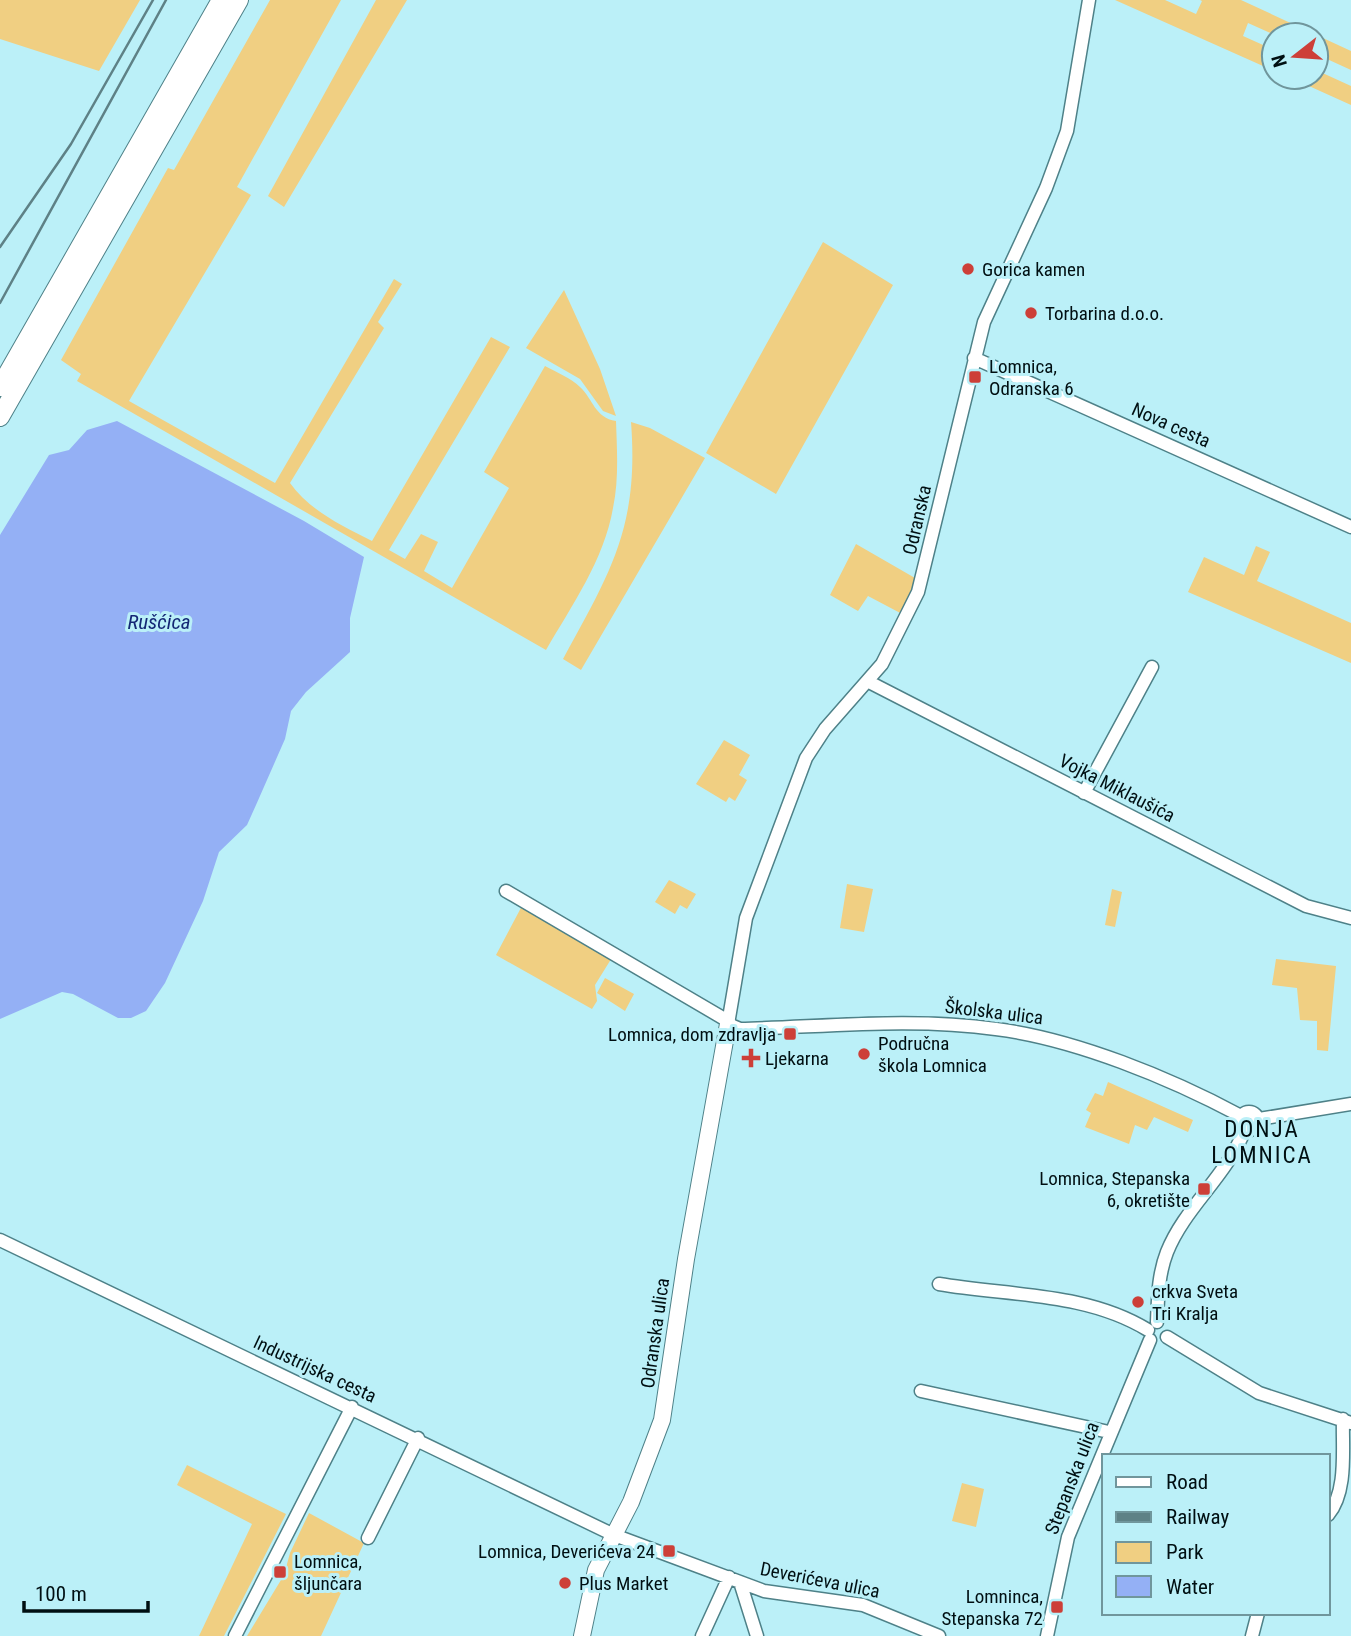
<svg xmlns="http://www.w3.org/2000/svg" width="1351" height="1636" font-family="'Roboto Condensed',sans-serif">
<rect width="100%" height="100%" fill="#bbf0f8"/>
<!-- green -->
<path fill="#f0cf82" d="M0 0H140L99 71 0 39Z
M270 0H341L237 187 251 195 129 401 275 483 394 279 402 284 378 322 384 328 290 483C309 510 342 526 372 541L491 337 510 347 389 550 405 559 421 534 438 542 424 571 452 588 509 488 484 472 545 366C556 372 571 378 580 387 593 399 595 418 616 421 617 450 619 480 613 508 604 560 572 605 546 650L77 381 81 374 61 360 168 168 174 170Z
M376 0H407L284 207 268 196Z
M1115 0H1165L1196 14 1202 1 1200 0H1241L1351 51V70L1316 54V35H1275L1248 23 1243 36 1274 50V71Z
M1316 70 1351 86V105L1289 77H1316Z
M823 242 893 285 776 494 706 453Z
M564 290 600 369 616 416 603 411 580 379 526 348Z
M631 422 650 428 705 458 581 670 563 659C611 571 639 527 631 422Z
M856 544 915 578 916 584 904 615 868 596 858 611 830 595Z
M1256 546 1270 552 1257 581 1351 623V663L1188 592 1204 557 1244 575Z
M724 740 750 755 739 775 747 780 735 801 729 797 726 802 696 784Z
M669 880 696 894 687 909 680 905 675 914 655 902Z
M847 884 873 889 864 932 840 928Z
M1112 889 1122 892 1115 927 1105 925Z
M523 904 613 956 595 985 597 1001 592 1009 496 955Z
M1276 959 1336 966 1328 1051 1317 1050V1021L1300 1020 1297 988 1272 985Z
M605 978 634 994 625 1011 597 993Z
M1108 1082 1193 1120 1188 1132 1154 1117 1147 1130 1135 1125 1129 1144 1085 1127 1091 1113 1086 1110 1095 1093 1103 1096Z
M187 1465 286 1514 224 1636H199L252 1524 177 1485Z
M962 1483 984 1489 976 1527 952 1521Z
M309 1513 364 1543 321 1636H247L284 1575 290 1553Z"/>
<!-- water -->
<path fill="#94b0f5" d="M117 421 304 521 364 557 350 618V652L306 692 291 711 285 739 256 805 247 825 219 852 203 901 165 983 146 1011 131 1018H118L73 994 62 992 0 1019V535L49 455 69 450 87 430Z"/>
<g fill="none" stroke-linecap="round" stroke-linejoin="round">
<defs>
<path id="minor" d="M1089 0 1067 131 1046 188 984 322 918 592 882 664 825 729 806 758 746 918 728 1024 740 1029C824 1027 911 1017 996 1029 1075 1039 1170 1078 1241 1116
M974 358 1351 527
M869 682 1306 906 1351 918
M1084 793 1152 667
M506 891 728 1021
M1240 1121a9 9 0 1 1 18 0a9 9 0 1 1-18 0Z
M1259 1119 1351 1104
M0 1240 614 1535 764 1591 863 1605 939 1636
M939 1284C1009 1296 1086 1292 1148 1330
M1157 1322C1158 1298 1158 1275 1167 1252 1185 1207 1227 1176 1245 1129
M1167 1337 1259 1393 1351 1423
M921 1391 1109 1432
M1328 1515C1348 1491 1342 1448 1343 1419
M368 1538 418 1438
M740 1582 757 1636
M235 1636 352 1407
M702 1636 729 1577
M1047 1636 1068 1537 1150 1340
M1252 1636 1258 1613"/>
<path id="major" d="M582 1636 596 1570 631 1502 662 1420 686 1259 728 1024"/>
<path id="highway" d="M0 387 221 0
M0 417 239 0"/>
</defs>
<!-- minor casing -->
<use href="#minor" stroke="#4e8188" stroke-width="15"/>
<!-- major casing -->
<use href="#major" stroke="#4e8188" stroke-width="18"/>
<!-- highway casing -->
<use href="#highway" stroke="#4e8188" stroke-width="20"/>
<!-- minor -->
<use href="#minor" stroke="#fff" stroke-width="12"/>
<!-- major -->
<use href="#major" stroke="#fff" stroke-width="16"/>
<!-- highway -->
<use href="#highway" stroke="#fff" stroke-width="18"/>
<!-- rail -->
<path stroke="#5e8186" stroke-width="2.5" d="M0 247 71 144 153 0
M0 303 166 0"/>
</g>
<!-- markers -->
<g fill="#cd3f38" stroke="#bbf0f8" stroke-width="2.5">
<circle cx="968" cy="269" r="7"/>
<circle cx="1031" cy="313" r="7"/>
<rect x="968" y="370" width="14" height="14" rx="3.5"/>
<rect x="783" y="1027" width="14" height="14" rx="3.5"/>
<circle cx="864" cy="1054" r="7"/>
<path d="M747.5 1047.5h7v7h7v7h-7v7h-7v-7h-7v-7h7z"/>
<rect x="1197" y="1182" width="14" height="14" rx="3.5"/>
<circle cx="1138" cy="1302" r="7"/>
<rect x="662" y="1544" width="14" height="14" rx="3.5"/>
<rect x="273" y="1565" width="14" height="14" rx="3.5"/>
<circle cx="565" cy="1583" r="7"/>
<rect x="1050" y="1600" width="14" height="14" rx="3.5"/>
</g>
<g text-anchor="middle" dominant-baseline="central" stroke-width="6" stroke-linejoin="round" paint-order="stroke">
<!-- poi labels -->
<g font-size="19" fill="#000f12" stroke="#bbf0f8" text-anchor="start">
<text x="982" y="269">Gorica kamen</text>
<text x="1045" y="313">Torbarina d.o.o.</text>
<text x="989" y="366">Lomnica,<tspan x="989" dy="22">Odranska 6</tspan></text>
<text x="776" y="1034" text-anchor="end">Lomnica, dom zdravlja</text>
<text x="878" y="1043">Područna<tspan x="878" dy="22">škola Lomnica</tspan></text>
<text x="765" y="1058">Ljekarna</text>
<text x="1190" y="1178" text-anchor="end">Lomnica, Stepanska<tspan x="1190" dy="22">6, okretište</tspan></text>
<text x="1152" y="1291">crkva Sveta<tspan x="1152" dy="22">Tri Kralja</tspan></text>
<text x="655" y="1551" text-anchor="end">Lomnica, Deverićeva 24</text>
<text x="294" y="1561">Lomnica,<tspan x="294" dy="22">šljunčara</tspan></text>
<text x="579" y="1583">Plus Market</text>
<text x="1043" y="1596" text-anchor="end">Lomninca,<tspan x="1043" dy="22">Stepanska 72</tspan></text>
</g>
<!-- street labels -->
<g font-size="19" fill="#000f12" stroke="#bbf0f8">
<text transform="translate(1171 425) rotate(24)">Nova cesta</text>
<text transform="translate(917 520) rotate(-77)">Odranska</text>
<text transform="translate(1117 788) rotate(27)">Vojka Miklaušića</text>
<text transform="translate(994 1012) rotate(7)">Školska ulica</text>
<text transform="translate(655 1333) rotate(-82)">Odranska ulica</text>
<text transform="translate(315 1369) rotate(25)">Industrijska cesta</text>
<text transform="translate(1072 1478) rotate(-69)">Stepanska ulica</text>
<text transform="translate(820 1580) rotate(11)">Deverićeva ulica</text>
</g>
<!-- water labels -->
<g font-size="21" font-style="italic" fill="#142775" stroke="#bbf0f8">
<text x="159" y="622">Rušćica</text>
</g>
<!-- quarter labels -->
<g font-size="23" letter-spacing="2" fill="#000f12" stroke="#bbf0f8">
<text x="1262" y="1129">DONJA<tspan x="1262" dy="26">LOMNICA</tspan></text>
</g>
</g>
<!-- legend -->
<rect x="1102" y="1454" width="228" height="161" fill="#bbf0f8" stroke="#70969c" stroke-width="2"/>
<rect x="1116" y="1477" width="35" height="10" fill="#ffffff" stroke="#70969c" stroke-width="2"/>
<text x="1166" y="1489" font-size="21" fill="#000f12">Road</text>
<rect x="1116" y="1512" width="35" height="10" fill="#5e8186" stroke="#70969c" stroke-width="2"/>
<text x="1166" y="1524" font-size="21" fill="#000f12">Railway</text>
<rect x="1116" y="1542" width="35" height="21" fill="#f0cf82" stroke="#70969c" stroke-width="2"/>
<text x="1166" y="1559" font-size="21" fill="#000f12">Park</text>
<rect x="1116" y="1576" width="35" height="21" fill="#94b0f5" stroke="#70969c" stroke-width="2"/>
<text x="1166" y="1594" font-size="21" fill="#000f12">Water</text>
<!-- north arrow -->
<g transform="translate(1295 56) rotate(253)"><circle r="33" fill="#bbf0f8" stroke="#70969c" stroke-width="2"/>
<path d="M0-5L12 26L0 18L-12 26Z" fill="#cd3f38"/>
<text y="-10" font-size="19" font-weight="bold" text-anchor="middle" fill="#000f12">N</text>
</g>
<!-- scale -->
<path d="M24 1601v10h124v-10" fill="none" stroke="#000f12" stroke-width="3.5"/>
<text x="35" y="1601" font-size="21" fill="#000f12" stroke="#bbf0f8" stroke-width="5" paint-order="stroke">100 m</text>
</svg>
